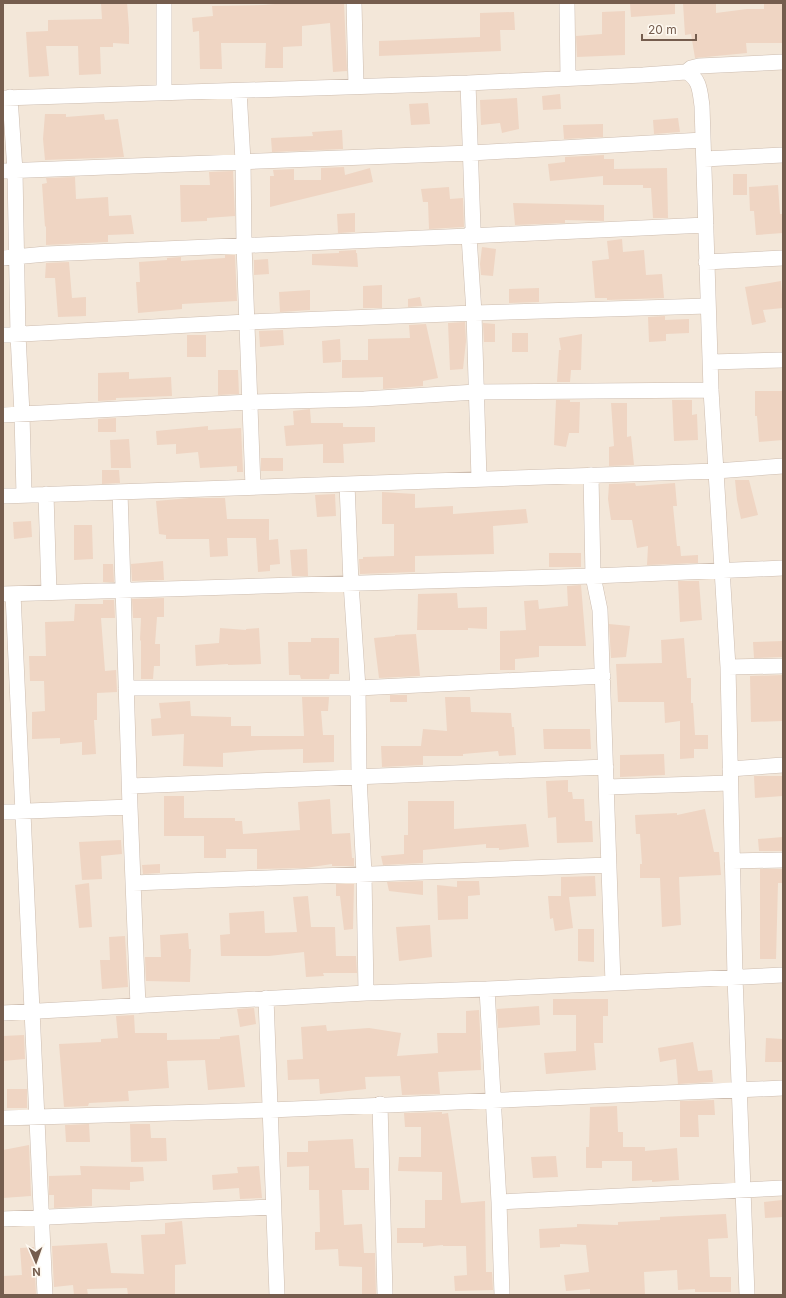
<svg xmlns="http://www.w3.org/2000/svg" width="786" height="1298" font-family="Inter,sans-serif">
<rect width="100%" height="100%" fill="#fcf5ea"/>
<!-- residential -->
<path fill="#f3e7d9" d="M3 3H783V1295H3Z"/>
<!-- building -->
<path fill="#efd5c3" d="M101 3H127L129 28V44L113 43V47H100L101 74 79 75 78 46H46L49 76 29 77 26 32 48 31V20L102 19Z
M287 3H344L347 71 333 72 330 23 302 26V46L283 47V68H265L266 43H221L222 69H200L199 31 193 32 192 18 213 16 212 6 263 5Z
M630 3H675V14L631 17Z
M683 3H716V13L747 9H764V3H783V43H746L747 53 695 58 691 34 685 35Z
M625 11V55L577 57 576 36 602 34V12Z
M514 12 515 30H500L501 51 379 56V41L480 37V13Z
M560 94 561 109 543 110 542 96Z
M517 98 519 129 502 133 500 123 481 125 480 100Z
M428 103 430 124 411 125 409 104Z
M45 114H66V117L104 114 105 120 118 119 124 157 45 160 43 139Z
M678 118 680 132 654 134 653 120Z
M603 124V137L564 139 563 125Z
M342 130 343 149 272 152 271 138 313 136 312 132Z
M604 155V159H614V169L667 168 668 218H653L651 188H643V185H603V176L550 181 548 164 565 162V157Z
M344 167 345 175 370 168 373 182 270 207V176H274L273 170 294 169V180H321V168Z
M233 171 235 216 207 218V221L181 222 180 185H210L209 172Z
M733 174H747V195H733Z
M75 177 76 199 108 197 109 216 131 215 134 234 108 235V242L46 245V226L45 227 42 184 47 183 46 178Z
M778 185 780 214H783V233L756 235 754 211H750L749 187Z
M449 187 450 199 463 198 464 227 429 229 428 202H423L421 189Z
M513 203 604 205V221L565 220V223L515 225Z
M355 213V232L338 233 337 214Z
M622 239 623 252 644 250 646 275 662 274 664 298 607 300V298H595L592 261 609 259 607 241Z
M482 247 496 249 493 276 481 275 480 264Z
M356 250V253H357L358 267 312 265V254L339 253V251Z
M225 255H235L237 301 182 304V309L138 313 136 282H140L139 262 167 260V258L181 257V261L225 258Z
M268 259 269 274 254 275V260Z
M69 262 72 298 86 297V316L58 317 55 278H45L46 263Z
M781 281 783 308 763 310 766 322 752 325 745 287Z
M382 285V308H363V286Z
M539 288V302L509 303V289Z
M310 290V310L280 312 279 292Z
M420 297 422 306 408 307V299Z
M665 316V320L689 319V333L666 334V341L649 342 648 317Z
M465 322 466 341 463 369 450 370 448 323Z
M483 323 495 324V342H484Z
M426 324 438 378 423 381V386L383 389V377L342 378V360H368V339L410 338 409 325Z
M283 330 284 345 260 347 259 331Z
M512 333H528V352H512Z
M582 334 581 370H571L570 382H557L559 350H561L559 338Z
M187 335H206V357H187Z
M340 339 341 362 323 363 322 341Z
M218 370H238L239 394 218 395Z
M129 372V379L171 377 172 396 116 398V400L98 401V373Z
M755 391H783V440L759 442 757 416H755Z
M556 400H570V402H580L579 433H569L566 447 554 445Z
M672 400H692V415L697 414 698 440 674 441Z
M611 403H627V437L631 436 634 465 609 466V447L614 446Z
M310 409 311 423H343V427H375V442L343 444 344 463H323V444L286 446 284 426 294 425 293 411Z
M116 418V432H98V419Z
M208 426V430L241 428 243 472H237V466L200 468 198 452 176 454V444L157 445 156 431Z
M129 439 131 468H111L110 440Z
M261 458H283V471H261Z
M102 470H119L120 483 102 484Z
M735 480H749L758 515 741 519 737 500Z
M635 483 636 486 675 483 677 506H673L677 546H680L681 556 698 555V563L647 565 648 546 637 548 632 520H611L608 499 609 484Z
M382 492 415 494V508L453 506V514L526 509 528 523 493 526 494 554 415 556V572L360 574 359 559H363V557L394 556V524H382Z
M335 494 336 516 317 517 315 495Z
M190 498H225L227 519H269V540L278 539 280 564 270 565V571L258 572 256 538H227L228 556 210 557 209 539H166V535L159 534 156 501Z
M31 521 32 537 14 539 13 522Z
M74 525H92L93 559 74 560Z
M307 549 308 576H292L290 550Z
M549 553H581V567H549Z
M163 561 164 580 132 581 131 564Z
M103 564H113L114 582H103Z
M678 581H699L702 620 680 622Z
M581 585 586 646H539V657L515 659V670H500V631L526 630 524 601 538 600 539 609 568 606 567 586Z
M457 593 458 608 487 607V629L468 628V630H417L418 594Z
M164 598V617H157L155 644H160V666H154L153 679H141V641L140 640 141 618H133L132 599Z
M103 600H114L115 618H101L105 671 116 670 117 692 97 693V720H94L96 754 82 755V742L60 744V738L32 739V712L45 711 44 681H30L29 656H46L45 622 74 621 75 604H103Z
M609 624 630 626 626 657 611 658Z
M220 628 246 630V629L259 628 261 664 228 665V664L196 666 195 645 219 643Z
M416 634 420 676 379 678 374 638 395 636V635Z
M311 638H339V674H330L329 679H301L300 675H289L288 642H311Z
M684 638 687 678H691V703H693L695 735H708V749H694V758L680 759V721L665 723 664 702H618L616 664 662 663 661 640Z
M783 641V657L754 658 753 642Z
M783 675V721L751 722 750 676Z
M390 695H407V702H390Z
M302 697H329L328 711H321L323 735H334V762L303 763V749L261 750 223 753V767L183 766 184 734 152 736 151 719 161 718 159 703 190 701 191 716 231 717V726H251V736H304Z
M445 697H470L471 712 511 713 512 727H514L516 755 499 756 498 751 463 754V756H423V765L382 767 381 746H421L423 729 447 731Z
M543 729H590L591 749H544Z
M664 754 665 775 620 777V755Z
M754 776H783V796L755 798Z
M568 780V792H572L573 799H584L585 821H592L593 842 557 843 556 817 548 818 546 781Z
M164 796H184V818H235V821H242L243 834 300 830 298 802 330 799 332 834 350 833 352 858H354V866H332V864L305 868 257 869V849H226V858H204V836H164Z
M408 801H454V829L526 824 529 847 499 850V848H486V844L423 850V863L383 865 381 856 404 854V835H408Z
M705 809 714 852H719L721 875 679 877 681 925 662 927 660 878H640V864H642L640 834H636L635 815 677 813V815Z
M783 837V851H759L758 839Z
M121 840 122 854 101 856 102 879 82 880 79 842Z
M160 864V873L143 874 142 865Z
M760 869H782V883H778L776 959H760Z
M595 876 596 896 569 897 573 928 555 931 553 918 550 919 548 896H561V877Z
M423 881V895L389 891 387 882Z
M457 881H479L480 895 468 896V919L438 920 437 885 457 887Z
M89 883 92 927 79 928 75 885Z
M336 884H354L353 929 344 930 340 896H336Z
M308 896 311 927H335L336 956H356L357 973H323L324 976 306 977 304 952 269 956H221L220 935 230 934 229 913 264 911 265 933 297 932 293 897Z
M430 925 432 957 399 961 396 927Z
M578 929H594V962L578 961Z
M188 933 189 949H191L190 982 146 981 145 957H161L160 935Z
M125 936 128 987 102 989 100 960H110L109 937Z
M553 999H608V1016H603V1043H594L596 1070 546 1074 544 1053 576 1051V1015H553Z
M539 1006 540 1025 498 1028 497 1009Z
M254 1008 256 1024 240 1027 237 1009Z
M479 1010 481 1050H480L481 1070 438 1072 440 1094 402 1095 400 1076 365 1077 366 1089 320 1094 319 1079 288 1080 287 1060 303 1059 301 1027 326 1025 327 1031 369 1028 401 1033 397 1056 438 1053 437 1033H466V1011Z
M134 1015 135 1033H167V1040L220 1039V1037L239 1035 245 1087 208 1090 205 1060 167 1061 169 1088 128 1091 129 1101 89 1103 88 1106 64 1107 59 1044 101 1042V1039L118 1038 116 1016Z
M24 1035 25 1059 3 1061V1036Z
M766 1038 783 1039V1062H765Z
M693 1042 698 1071 712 1070 713 1082 678 1084 676 1059 660 1062 658 1048Z
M7 1089H27V1108H7Z
M714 1100 715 1115H698L699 1137H680V1101Z
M617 1106 618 1132H623V1147H645V1151L677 1148 679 1180 652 1182V1180L632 1181V1161H602V1168H586V1147H589L590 1107Z
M442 1112V1114L448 1113 461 1203 485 1201 486 1272H492L493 1290 455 1291 454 1276 467 1275 466 1246H443V1245L423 1247V1243H397V1228H425V1200H442V1172L398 1171 399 1157H421V1127H405L404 1113Z
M89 1124 90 1142H66L65 1125Z
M130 1124H150L151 1138H166L167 1161 131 1162Z
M353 1139 355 1168H369V1190H342L344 1225 362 1224 364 1253H375L376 1295H362V1267L339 1266 338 1249 315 1250V1232H320L319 1190H309V1166L287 1167V1152H308V1141Z
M29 1145 31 1196 3 1198V1150Z
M556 1156 558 1177 533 1178 531 1157Z
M80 1166 143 1167 144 1181 130 1182V1190L92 1189V1206L54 1208V1195H49V1176L81 1175Z
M259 1166 262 1198 240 1199 239 1188 213 1190 212 1175 238 1173 237 1167Z
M782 1200 783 1217 765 1218 764 1202Z
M726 1214 728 1238 708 1239 710 1277H731V1292H695V1289L678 1290 677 1270 644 1272 645 1295H590V1289L566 1291 564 1275 589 1272 586 1245 560 1244V1247L540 1248 539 1229 577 1227V1224L618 1225V1222L660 1220V1217Z
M182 1221 186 1264 175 1265V1295H128L127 1288 87 1289 88 1295H74L73 1285 54 1287 52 1246 107 1243 111 1273 144 1274 141 1235 165 1234V1223Z
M34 1247 36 1295H3V1276L22 1275 20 1248Z"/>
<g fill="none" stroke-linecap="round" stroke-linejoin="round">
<defs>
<path id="minor" d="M354 3 356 87
M567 3 568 78
M686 72 691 68 699 66 783 62
M468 83 473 229 469 236 474 313 479 479
M239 91 243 161 244 245 253 487
M164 92V3
M10 97 15 171 18 335 22 414 24 495
M3 98 468 83 643 75 686 72C700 78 700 92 702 106L711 390 728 667 735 977 747 1295
M704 159 783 155
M3 171 471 153 703 140
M3 258 46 254 469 236 706 225
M706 262 783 258
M3 335 247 322 474 313 708 306
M711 362 783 360
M3 415 250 402 364 399 476 392 711 390
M591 475 593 576 600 610 613 983
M347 484 351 583 358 688 359 777 364 874 366 993
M120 492 130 807 138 1006
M46 494 49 593
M3 496 716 471 783 466
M3 594 593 576 783 568
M13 594 45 1295
M728 667 783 666
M126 688H358L603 676
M730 769 783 765
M130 786 606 767
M607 787 730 783
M3 812 130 807
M732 861 783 860
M133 883 609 865
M487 989 499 1202 502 1295
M266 998 277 1295
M3 1013 366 993 487 989 783 975
M380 1104 385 1295
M3 1118 270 1110 783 1088
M499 1202 783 1188
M3 1219 273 1207"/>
</defs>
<!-- minor casing -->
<use href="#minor" stroke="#cdbdb0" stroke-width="16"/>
<!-- minor -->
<use href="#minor" stroke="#fff" stroke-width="15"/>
</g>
<!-- border -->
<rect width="786" height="1298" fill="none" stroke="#755d4e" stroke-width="8"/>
<!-- north arrow -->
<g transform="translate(36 1262) rotate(178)" stroke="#fef9f1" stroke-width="3" paint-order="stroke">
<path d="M0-3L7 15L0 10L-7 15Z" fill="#755d4e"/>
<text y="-6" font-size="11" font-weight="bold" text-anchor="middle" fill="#755d4e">N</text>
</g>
<!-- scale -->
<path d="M642 34v6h54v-6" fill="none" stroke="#755d4e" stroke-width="2"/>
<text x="648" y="34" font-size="12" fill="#755d4e" stroke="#fef9f1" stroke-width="3" paint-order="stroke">20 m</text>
</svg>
